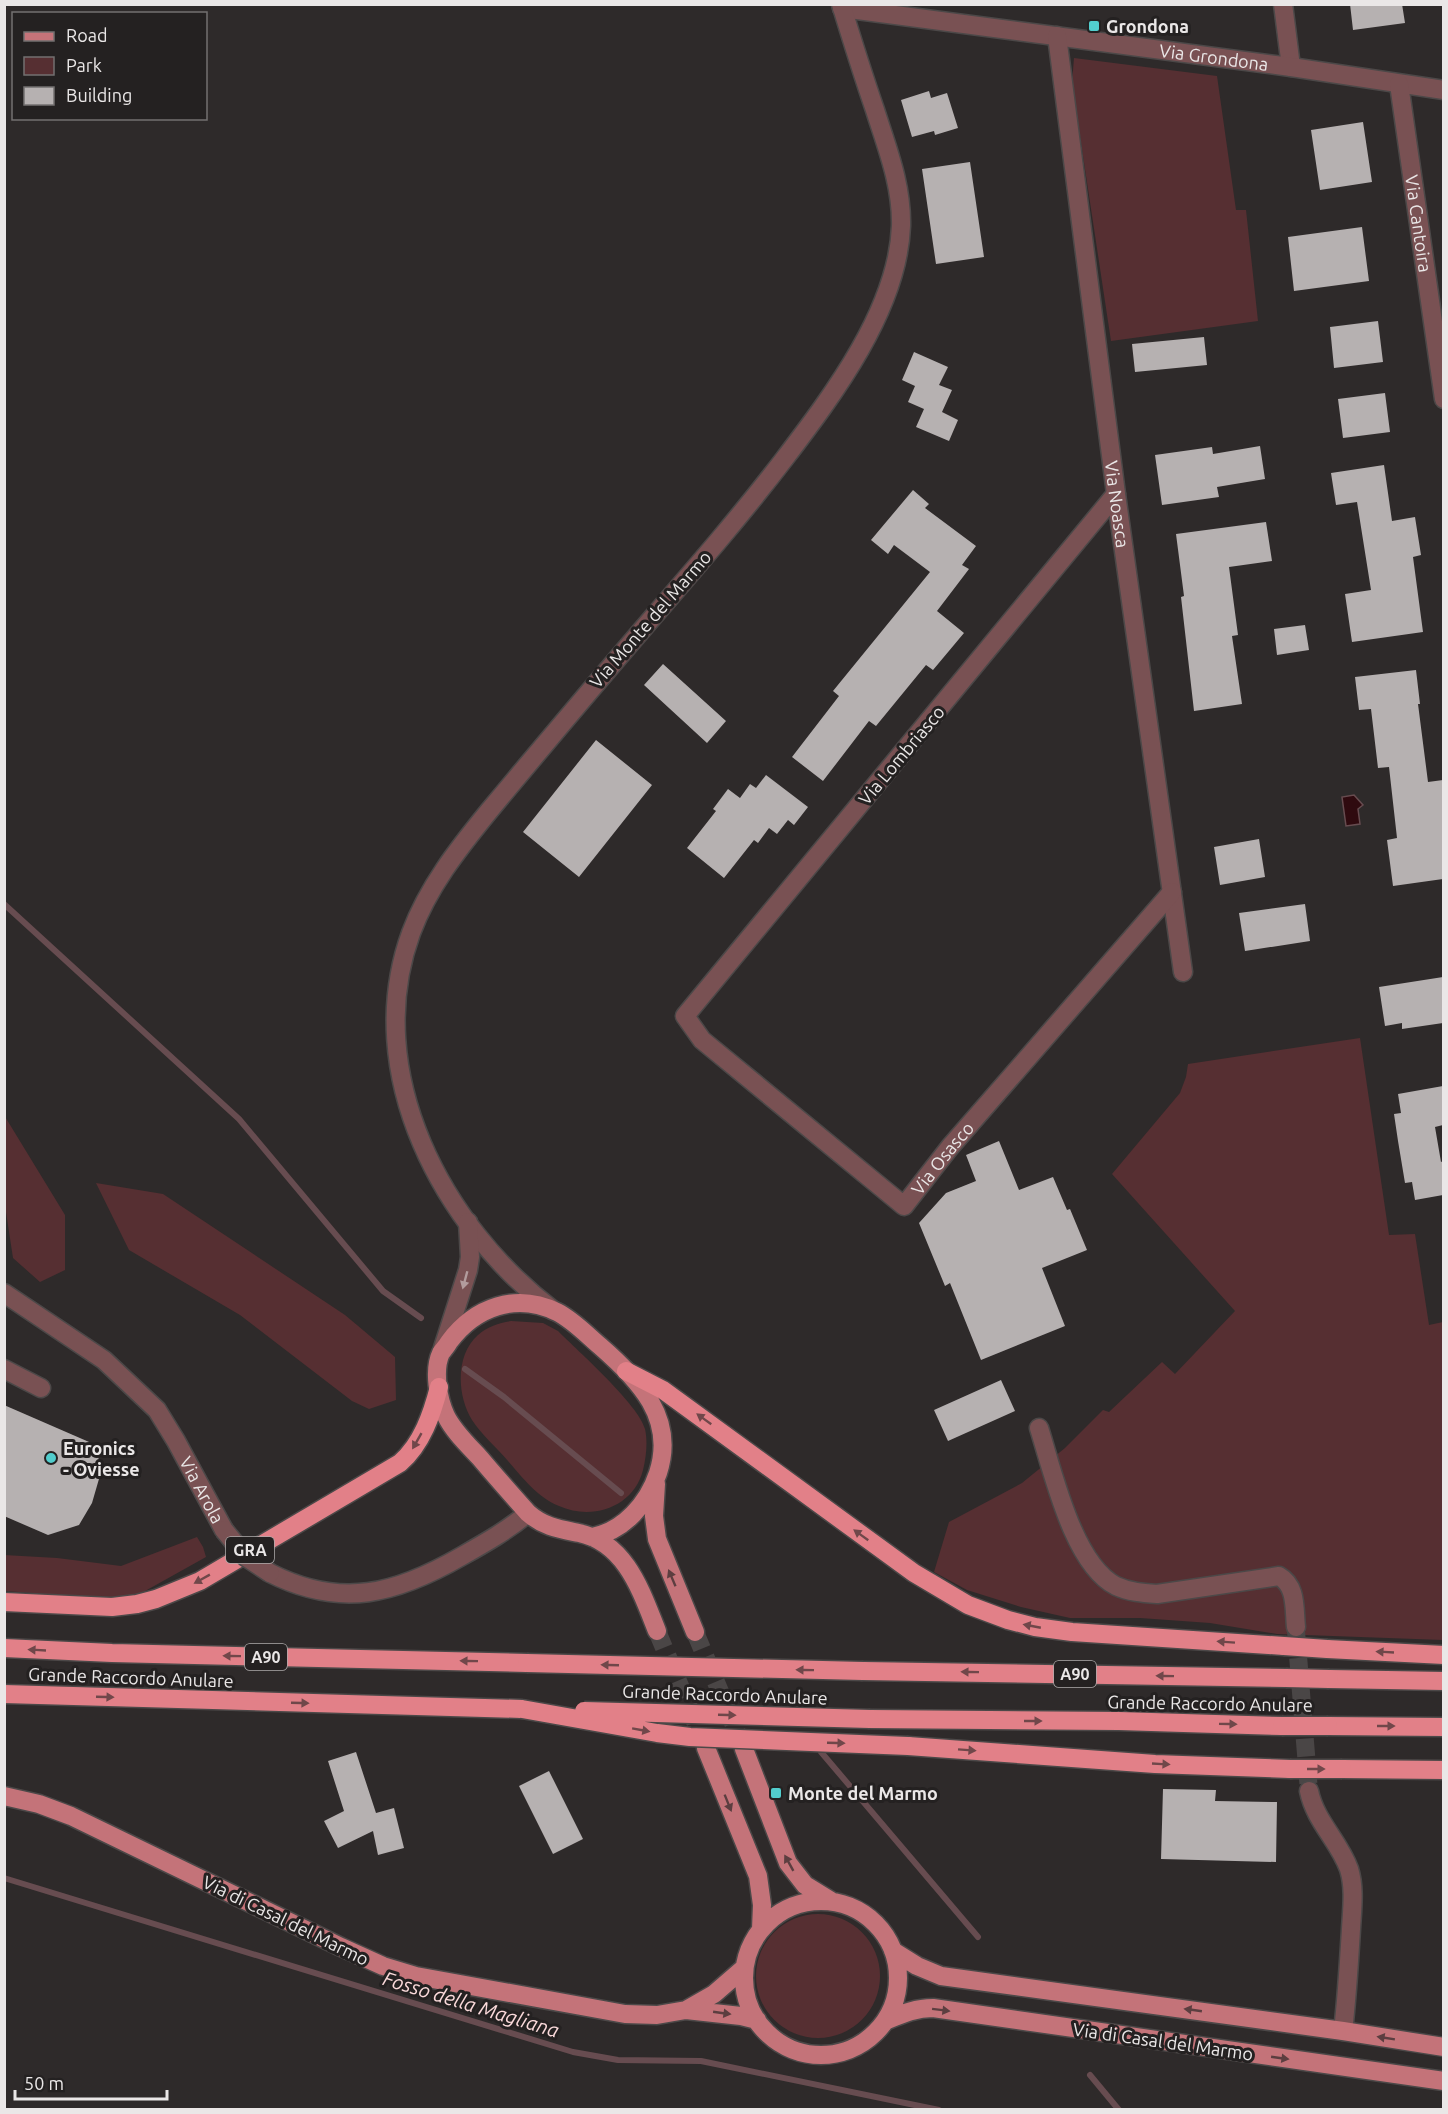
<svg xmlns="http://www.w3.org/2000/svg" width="1448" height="2114" font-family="Ubuntu,sans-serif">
<rect width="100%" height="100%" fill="#2e2a2a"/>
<!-- green -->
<path fill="#562f32" d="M1074 58 1217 76 1236 210H1246L1258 321 1111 341 1072 83Z
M1360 1038 1389 1235 1415 1234 1429 1325 1443 1322V1640L1277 1634 1210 1623 1140 1618H1070L1021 1607 967 1590 934 1572 949 1522 1022 1483 1065 1448 1103 1410 1109 1412 1162 1362 1175 1374 1235 1311 1112 1174 1180 1093 1186 1077 1188 1064Z
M4 1115 65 1215V1270L40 1282 13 1258 4 1199Z
M96 1183 163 1194 345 1315 395 1357 396 1400 369 1409 352 1401 240 1315 129 1250Z
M511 1321 543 1323 558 1331C578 1351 639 1405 645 1429 648 1442 646 1458 643 1470 634 1507 592 1521 559 1506 537 1497 523 1478 508 1461 497 1448 481 1434 472 1420 457 1396 455 1355 478 1335 488 1326 499 1323 511 1321Z
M197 1537 203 1547 206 1557 129 1600 5 1591 4 1555 57 1558 121 1566Z
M756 1976a62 62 0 1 1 124 0a62 62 0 1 1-124 0Z"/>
<!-- water -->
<path fill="#2f0a0f" stroke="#674c50" stroke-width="1.5" d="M1354 795 1363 805 1358 809 1360 824 1346 826 1342 797Z"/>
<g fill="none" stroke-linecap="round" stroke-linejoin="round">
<!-- stream -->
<path stroke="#674c50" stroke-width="6" d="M4 904 239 1119 383 1291 421 1318
M465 1369 504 1397 621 1493
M821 1752 978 1937
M4 1878 573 2052 618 2060 701 2061 939 2110
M1090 2075 1119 2110"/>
</g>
<!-- building -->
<path fill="#b6b1b1" d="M1350 4H1402L1405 23 1353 30Z
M929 91 931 98 947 93 958 128 935 135 934 131 912 137 901 100Z
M1363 122 1372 182 1320 190 1311 130Z
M970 162 984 257 936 264 922 169Z
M1362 227 1369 281 1294 291 1288 237Z
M1378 321 1383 362 1334 368 1330 327Z
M1204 337 1207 365 1135 372 1132 344Z
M914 352 948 367 939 385 952 390 942 412 958 420 949 441 916 427 924 409 908 402 915 386 902 380Z
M1385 393 1390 432 1343 438 1338 399Z
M1260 446 1265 479 1217 487 1219 497 1162 505 1155 455 1212 447 1213 454Z
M1384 465 1392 521 1415 517 1421 555 1413 557 1423 632 1352 642 1345 594 1371 590 1357 502 1336 505 1331 473Z
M913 490 929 504 925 508 976 546 962 565 969 569 937 611 964 633 933 670 926 665 876 726 869 721 823 781 792 757 839 696 833 691 930 572 894 545 888 554 871 540Z
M1266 522 1272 561 1229 567 1238 635 1232 636 1242 704 1194 711 1181 597 1184 596 1176 534Z
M1305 625 1309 650 1277 655 1274 629Z
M663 664 726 721 707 743 644 685Z
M1416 670 1420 704H1418L1428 782 1443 780V879L1393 886 1387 840 1397 838 1389 767 1378 768 1371 709 1359 710 1355 677Z
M596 740 652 785 579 877 523 832Z
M766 775 808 807 794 825 788 820 777 834 769 828 758 843 754 840 724 878 687 848 716 811 713 809 728 789 740 798 750 784 756 788Z
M1259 839 1265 877 1220 885 1214 847Z
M1305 904 1310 941 1245 951 1239 913Z
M1443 977V1023L1402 1029V1023L1385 1026 1379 987Z
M1443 1086V1125L1435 1127 1441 1162 1443 1161V1195L1415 1200 1412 1182 1405 1183 1398 1141 1394 1114 1401 1113 1398 1094Z
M999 1141 1019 1190 1053 1177 1067 1210 1070 1209 1087 1250 1042 1268 1065 1326 981 1360 950 1283 945 1286 919 1223 946 1193 976 1181 966 1155Z
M1001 1380 1015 1411 948 1441 934 1410Z
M4 1405 96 1445 101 1472 92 1503 79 1525 48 1535 4 1516Z
M356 1752 376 1813 394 1808 404 1848 378 1855 373 1831 338 1848 324 1821 344 1811 328 1761Z
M549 1771 583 1839 553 1854 519 1786Z
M1163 1789 1216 1790 1215 1801 1277 1802 1276 1862 1161 1859Z"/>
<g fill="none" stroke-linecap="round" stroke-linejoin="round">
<!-- minor-tunnel -->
<path stroke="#4a4646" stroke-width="18" stroke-dasharray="18 9" stroke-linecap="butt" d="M1296 1631 1309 1791"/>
<!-- major-tunnel -->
<path stroke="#4a4646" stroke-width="18" stroke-dasharray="18 9" stroke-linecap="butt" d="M657 1631 706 1748
M695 1632 744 1749"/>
<defs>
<g id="minor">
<path d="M1283 4 1291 67"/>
<path id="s1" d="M842 8 1291 67 1444 90"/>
<path id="s2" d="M1057 36 1116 494 1183 972"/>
<path id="s3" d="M1399 84 1444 399"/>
<path id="s4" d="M1116 494 685 1016 702 1040 904 1206 950 1147 1172 892"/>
<path id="s5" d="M4 1293 104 1360 157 1410 176 1441 224 1530"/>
<path d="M554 1311C443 1227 360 1073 411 933 428 887 458 849 489 811 543 746 598 681 653 617 698 565 743 513 785 458 833 395 898 309 901 226 902 185 887 148 875 110 863 75 852 40 841 4"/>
<path d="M443 1348 468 1270 470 1257 468 1222"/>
<path d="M4 1369 41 1388"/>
<path d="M1039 1428C1053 1472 1073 1564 1116 1586 1129 1592 1143 1593 1157 1594L1279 1576C1297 1586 1294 1609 1296 1627"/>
<path d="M270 1573C341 1609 396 1594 462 1556 485 1543 508 1530 528 1513"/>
<path d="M1309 1791C1315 1821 1339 1841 1349 1869 1355 1888 1352 1910 1351 1929 1349 1963 1347 1997 1343 2031"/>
</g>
<path id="major" d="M656 1484 654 1516 657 1539 695 1632
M592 1537C624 1531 648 1503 658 1473 676 1418 639 1380 600 1346 587 1335 573 1320 557 1312 516 1292 475 1307 449 1342 447 1346 443 1350 441 1353 433 1370 438 1399 446 1416 454 1432 468 1445 480 1458 496 1477 512 1495 528 1513 544 1527 559 1529 579 1533 626 1543 641 1591 657 1631
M706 1748 758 1876 762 1905 761 1929
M744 1749 788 1863 805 1885 831 1901
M4 1796 39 1804 71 1816 341 1947 383 1966 416 1976 625 2014 657 2015 686 2010 741 2016 757 2020
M744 1978a77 77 0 1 1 154 0a77 77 0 1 1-154 0Z
M893 1951 917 1966 941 1976 1343 2031 1444 2047
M686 2010 714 1994 744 1968
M885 2021C902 2014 915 2008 933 2008L1444 2081"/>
<path id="highway" d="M626 1371 663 1390 914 1573 968 1605 1008 1620 1035 1627 1072 1632 1284 1646
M4 1602 112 1607 137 1604 156 1599 200 1581 400 1463C422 1444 432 1414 439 1387
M4 1648 112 1653 527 1663
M1327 1649 1444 1655
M863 1671 1286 1678
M1329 1679 1444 1681
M4 1694 522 1709
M870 1719 1119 1721 1282 1726
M1328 1726 1444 1727
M908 1746 1155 1764 1290 1769
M1342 1769 1444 1770"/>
</defs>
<!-- minor casing -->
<use href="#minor" stroke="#4c4848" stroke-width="21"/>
<!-- major casing -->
<use href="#major" stroke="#4c4848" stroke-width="21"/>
<!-- highway casing -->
<use href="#highway" stroke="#4c4848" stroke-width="21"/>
<!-- minor -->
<use href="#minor" stroke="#795153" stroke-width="18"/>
<!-- major -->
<use href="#major" stroke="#c47379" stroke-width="18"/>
<!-- highway -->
<use href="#highway" stroke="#e28088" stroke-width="18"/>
<defs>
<path id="minor-bridge" d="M224 1530 246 1557 270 1573"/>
<path id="highway-bridge" d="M1284 1646 1327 1649
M527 1663 863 1671
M1286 1678 1329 1679
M522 1709 657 1733 690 1737 908 1746
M584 1711 870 1719
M1282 1726H1328
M1290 1769H1342"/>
</defs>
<!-- minor-bridge casing -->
<use href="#minor-bridge" stroke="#4c4848" stroke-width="21" stroke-linecap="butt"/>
<!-- highway-bridge casing -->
<use href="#highway-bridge" stroke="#4c4848" stroke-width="21" stroke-linecap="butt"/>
<!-- minor-bridge -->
<use href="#minor-bridge" stroke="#795153" stroke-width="18"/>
<!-- highway-bridge -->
<use href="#highway-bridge" stroke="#e28088" stroke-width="18"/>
</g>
<!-- one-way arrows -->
<defs><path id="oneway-solid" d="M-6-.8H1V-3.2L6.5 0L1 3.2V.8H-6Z" transform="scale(1.5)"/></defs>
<use fill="#b29c9d" href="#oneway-solid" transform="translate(465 1280) rotate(105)"/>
<g fill="#70474a">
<use href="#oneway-solid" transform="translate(704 1419) rotate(-144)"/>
<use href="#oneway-solid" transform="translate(417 1441) rotate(120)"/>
<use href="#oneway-solid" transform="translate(861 1535) rotate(-144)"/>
<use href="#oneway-solid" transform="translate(202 1579) rotate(151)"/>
<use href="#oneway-solid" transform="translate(1032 1626) rotate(-169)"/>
<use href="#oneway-solid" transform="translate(1226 1642) rotate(-176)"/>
<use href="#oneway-solid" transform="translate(37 1650) rotate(-177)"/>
<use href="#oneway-solid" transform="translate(1385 1652) rotate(-177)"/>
<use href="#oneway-solid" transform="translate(232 1656) rotate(-179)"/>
<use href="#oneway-solid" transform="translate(469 1661) rotate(-179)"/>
<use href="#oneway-solid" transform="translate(610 1665) rotate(-178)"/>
<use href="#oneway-solid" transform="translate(805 1670) rotate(-179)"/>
<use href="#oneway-solid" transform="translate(970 1672) rotate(-179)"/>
<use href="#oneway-solid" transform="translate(1165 1676) rotate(-179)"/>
<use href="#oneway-solid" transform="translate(105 1697) rotate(2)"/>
<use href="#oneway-solid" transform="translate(300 1703) rotate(2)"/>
<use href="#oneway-solid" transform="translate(727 1715) rotate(2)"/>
<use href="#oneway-solid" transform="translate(1033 1721)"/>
<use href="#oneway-solid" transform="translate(1228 1724) rotate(1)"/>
<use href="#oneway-solid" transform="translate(1386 1726)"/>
<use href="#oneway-solid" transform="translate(641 1730) rotate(10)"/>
<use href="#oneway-solid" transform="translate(836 1743) rotate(2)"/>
<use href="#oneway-solid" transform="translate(967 1750) rotate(4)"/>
<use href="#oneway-solid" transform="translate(1161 1764) rotate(3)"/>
<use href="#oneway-solid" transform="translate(1316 1769)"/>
</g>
<g fill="#5c3e40">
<use href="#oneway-solid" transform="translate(672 1578) rotate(-113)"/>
<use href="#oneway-solid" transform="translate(728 1803) rotate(68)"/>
<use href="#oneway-solid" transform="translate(789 1863) rotate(-119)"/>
<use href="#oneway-solid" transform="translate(941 2010) rotate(7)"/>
<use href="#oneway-solid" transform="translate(1193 2010) rotate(-172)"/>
<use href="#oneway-solid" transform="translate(722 2013) rotate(8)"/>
<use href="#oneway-solid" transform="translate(1386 2038) rotate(-171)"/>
<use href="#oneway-solid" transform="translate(1280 2058) rotate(8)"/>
</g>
<!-- markers -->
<g fill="#52cdcd" stroke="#242121" stroke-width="2">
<rect x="1088" y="20" width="12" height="12" rx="3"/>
<circle cx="51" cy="1458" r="6"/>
<rect x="770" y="1787" width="12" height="12" rx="3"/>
</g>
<g text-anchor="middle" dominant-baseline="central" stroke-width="6" stroke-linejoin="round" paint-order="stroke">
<!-- shield labels -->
<g fill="#242121" stroke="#afacac" stroke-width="1.5">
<rect x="226" y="1537" width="48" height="26" rx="4.5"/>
<rect x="245" y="1644" width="42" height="26" rx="4.5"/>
<rect x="1054" y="1661" width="42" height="26" rx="4.5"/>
</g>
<g font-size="16" font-weight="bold" fill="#eae7e7">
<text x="250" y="1550">GRA</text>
<text x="266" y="1657">A90</text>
<text x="1075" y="1674">A90</text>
</g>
<!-- poi labels -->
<g font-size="18" font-weight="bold" fill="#eae7e7" stroke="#242121" text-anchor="start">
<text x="1106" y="26">Grondona</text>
<text x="63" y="1448">Euronics<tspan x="63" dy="21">- Oviesse</tspan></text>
<text x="788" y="1793">Monte del Marmo</text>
</g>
<!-- street labels -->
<g font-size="18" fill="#eae7e7" stroke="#242121">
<text stroke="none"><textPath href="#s1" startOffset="375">Via Grondona</textPath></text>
<text stroke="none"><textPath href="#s3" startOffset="141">Via Cantoira</textPath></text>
<text stroke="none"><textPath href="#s2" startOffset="472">Via Noasca</textPath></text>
<text transform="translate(650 619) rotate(-49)">Via Monte del Marmo</text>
<text transform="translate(901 755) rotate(-50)">Via Lombriasco</text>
<text stroke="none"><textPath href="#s4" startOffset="1029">Via Osasco</textPath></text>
<text stroke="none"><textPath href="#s5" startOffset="285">Via Arola</textPath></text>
<text transform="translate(131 1677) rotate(2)">Grande Raccordo Anulare</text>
<text transform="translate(725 1694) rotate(2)">Grande Raccordo Anulare</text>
<text transform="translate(1210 1703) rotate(1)">Grande Raccordo Anulare</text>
<text transform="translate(286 1920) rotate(26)">Via di Casal del Marmo</text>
<text transform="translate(1163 2041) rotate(8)">Via di Casal del Marmo</text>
</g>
<!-- water labels -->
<g font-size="20" font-style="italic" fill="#fbdadb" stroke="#242121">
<text transform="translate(471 2004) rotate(17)">Fosso della Magliana</text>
</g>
</g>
<!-- border -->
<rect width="1448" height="2114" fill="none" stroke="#eae7e7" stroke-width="12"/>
<!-- legend -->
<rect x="12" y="12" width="195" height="108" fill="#242121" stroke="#737070" stroke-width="1.5"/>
<rect x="24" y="32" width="30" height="9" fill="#c47379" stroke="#737070" stroke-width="1.5"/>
<text x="66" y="42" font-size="18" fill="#eae7e7">Road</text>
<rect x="24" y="57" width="30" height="18" fill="#562f32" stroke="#737070" stroke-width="1.5"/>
<text x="66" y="72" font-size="18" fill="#eae7e7">Park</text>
<rect x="24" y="87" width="30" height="18" fill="#b6b1b1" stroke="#737070" stroke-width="1.5"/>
<text x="66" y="102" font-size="18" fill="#eae7e7">Building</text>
<!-- scale -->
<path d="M15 2090v9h152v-9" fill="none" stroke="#eae7e7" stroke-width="3"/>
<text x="24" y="2090" font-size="18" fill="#eae7e7" stroke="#242121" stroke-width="4.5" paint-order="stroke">50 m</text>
</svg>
